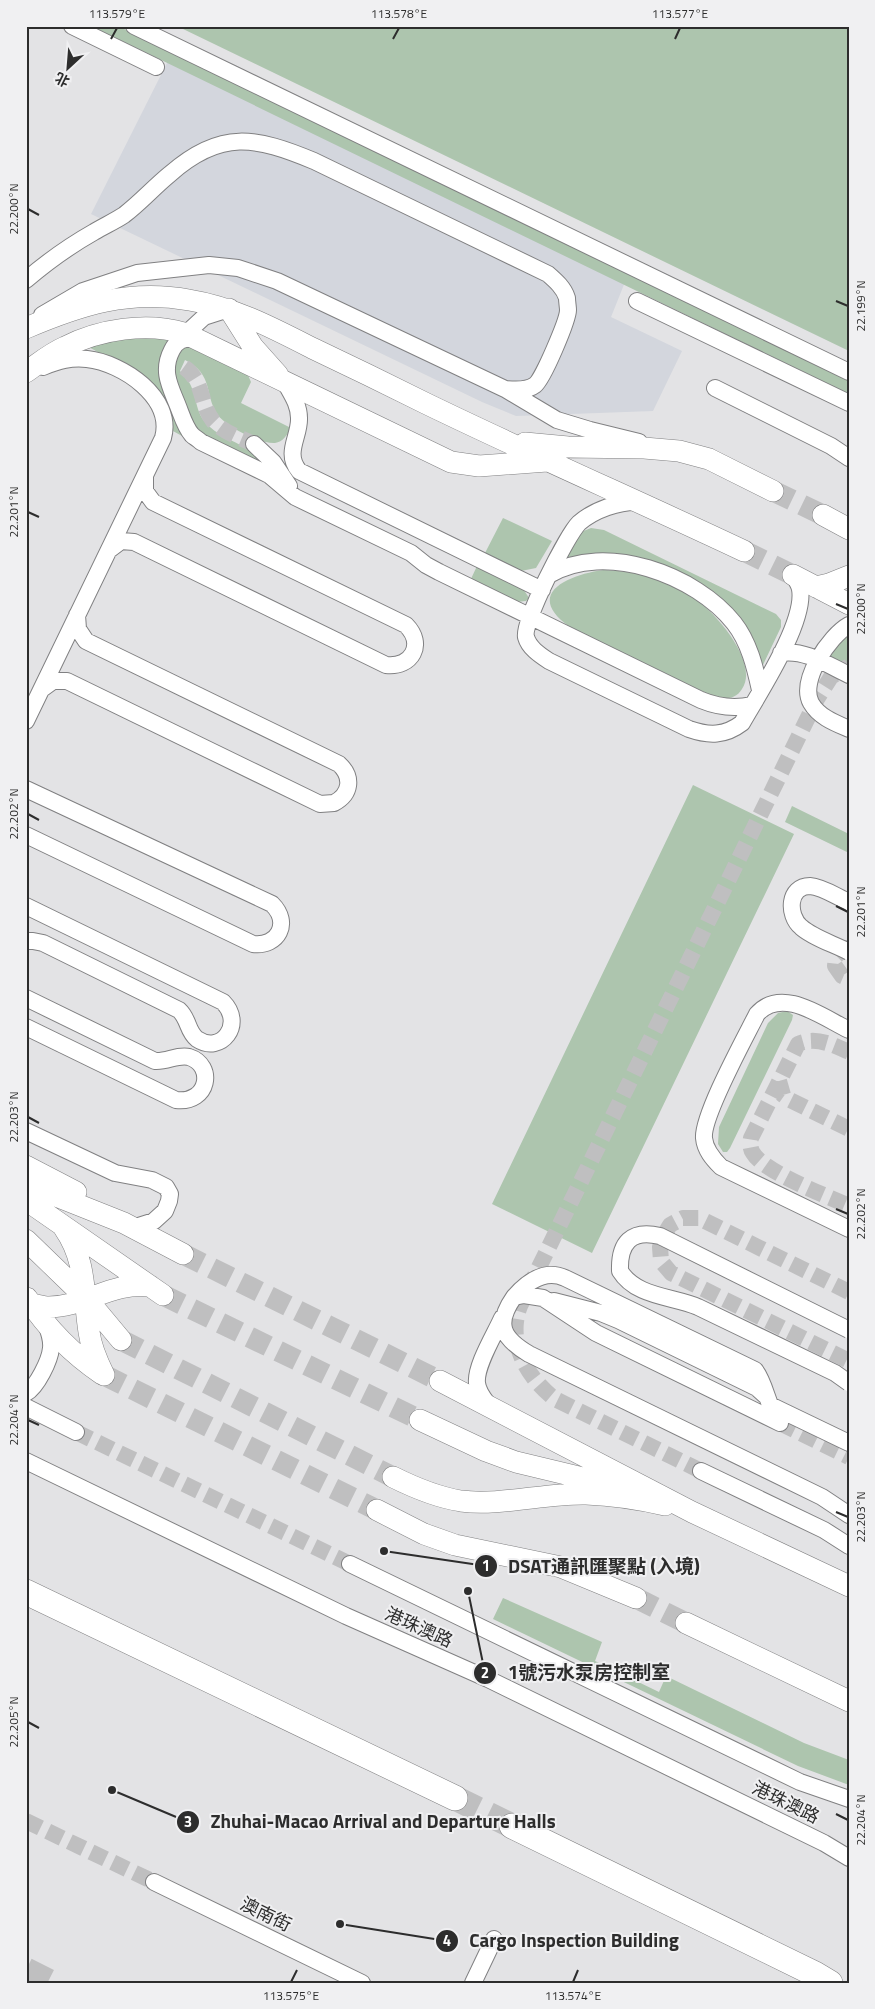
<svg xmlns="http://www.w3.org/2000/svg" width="875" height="2009" font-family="'Titillium Web','Noto Sans SC',sans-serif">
<rect width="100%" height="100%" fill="#e3e3e5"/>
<!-- built -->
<path fill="#d3d6dd" d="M171 55 627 277 611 317 682 351 653 411 516 416 482 402 91 214Z"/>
<!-- green -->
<path fill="#adc5ae" d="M91 26H118L849 379V394Z
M182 26H849V351L181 28Z
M171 337C162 348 159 358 160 372L184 437 171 430 125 367 85 345 105 339Z
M184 344 247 373 251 382 241 403 291 428C287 435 283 442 275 443 260 444 225 426 217 414 204 393 214 375 185 360L180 371C199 388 192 406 205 422 216 435 233 440 247 449 255 454 261 461 267 468L205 438 193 426 172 372V364Z
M503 518 552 541 536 568 521 571 485 553Z
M591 528 604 530 776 614 781 620V627L761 669 757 654 680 576 563 560 581 532Z
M477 566 522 587 529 598 526 601 516 602 470 581Z
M603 570C635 571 666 578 693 597 714 611 760 662 742 689 736 699 727 699 716 698L570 627C523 594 568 575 603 570Z
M849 636V670L828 659 842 640Z
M693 785 794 834 592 1253 492 1204Z
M792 806 849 834V853L785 822Z
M787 1011 793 1015 792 1020 730 1148 727 1152H723L718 1144 719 1127 768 1023 778 1013Z
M503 1598 602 1642 595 1661 659 1692 666 1676 804 1743 849 1760V1785L798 1766 493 1619Z"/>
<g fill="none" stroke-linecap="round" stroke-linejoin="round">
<!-- minor-tunnel -->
<path stroke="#bfbfc0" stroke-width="16" stroke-dasharray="16 8" stroke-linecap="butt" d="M184 367C205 382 199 403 213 421 223 432 240 438 254 444
M849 948H844L836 956 835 966 842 976 849 979
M849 1052C833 1045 816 1036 798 1044L751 1138C750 1143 750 1149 753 1153 764 1172 827 1196 849 1206
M779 1081 783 1095 790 1100 849 1129
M849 1292 699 1218H683L670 1225 664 1235 660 1247 661 1261 671 1273 849 1361
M780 1423 849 1457
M76 1432 350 1564
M701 1471 555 1399C527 1378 506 1341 520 1306L817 699 831 677 849 666
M26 1821 154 1882"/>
<!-- major-tunnel -->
<path stroke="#bfbfc0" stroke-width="21" stroke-dasharray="21 11" stroke-linecap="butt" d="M773 491 823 515
M744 551 793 575
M183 1254 440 1381
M163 1295 420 1420
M121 1340 393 1477
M104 1375 377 1510
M636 1598 686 1623"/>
<!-- highway-tunnel -->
<path stroke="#bfbfc0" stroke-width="25" stroke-dasharray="25 12" stroke-linecap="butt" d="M455 1798 512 1826
M26 1970 52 1983"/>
<defs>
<path id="minor" d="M72 26 156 67
M134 26 849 372
M26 280C47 262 71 245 94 232 104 226 115 221 124 215 141 202 154 187 170 174 221 129 256 137 314 161L548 274C556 281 564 288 567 298 567 302 568 307 568 310 568 320 543 379 535 385 527 391 515 390 505 389L277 281 238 268 209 265 137 273 83 291 42 315
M637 301 849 403
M194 339C184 338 177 340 172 350 161 371 170 386 178 406 182 416 185 427 192 435 194 437 198 439 201 442L269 475 295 497 411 553 426 565 439 572 701 700C718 707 734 709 752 705
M177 342 204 317 229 309
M286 384C292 395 299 405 299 418 300 436 284 453 299 471L542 590
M715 388 831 446 849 458
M505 389 557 420 590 430 639 442
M254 444 273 462 289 486
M639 502C619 501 594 510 579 523 567 535 522 623 526 637 529 648 540 655 549 661L689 729C709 736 725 736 742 723 759 693 806 622 800 589 799 584 796 580 793 575
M109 550 121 541 134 542 386 665C412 668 425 644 406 625L153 502 145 491V477
M549 575C605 541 696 575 734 623 749 642 755 667 760 690
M849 625C829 636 799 681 811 703 819 717 835 723 849 729
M781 653C805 649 828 665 849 675
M42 689 53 681H67L320 804 334 803C351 794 353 777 339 764L86 641 78 629 77 615
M26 721 163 438C174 398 123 363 87 359 71 357 58 361 43 367
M26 789 272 904C291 923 278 947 253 944L26 835
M26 906 223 1002C245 1024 221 1055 197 1039 187 1031 189 1019 179 1010L43 943 33 941H26
M26 998 155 1061C167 1062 178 1054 189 1057 215 1065 209 1104 176 1100L26 1027
M849 1030C822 1017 782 986 757 1014 745 1038 702 1116 704 1138 705 1150 713 1159 721 1167L849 1229
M26 1131 115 1173 152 1180 166 1187 170 1194 169 1201 165 1211 154 1221 132 1228
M514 1297C527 1282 545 1269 565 1278L755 1370C767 1386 767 1408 780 1423
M554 1301 601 1313 618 1320 757 1388 767 1397
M26 1393C37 1387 50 1360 51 1348 52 1339 49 1332 46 1324
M770 1405 849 1443
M26 1407 76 1432
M490 1407C485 1400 478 1393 477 1383 475 1366 495 1334 502 1318
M780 1423 596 1333 543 1298 524 1295 514 1297C495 1324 502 1338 529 1354L822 1497 849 1515
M26 1461 346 1616 488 1679 824 1843 849 1858
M701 1471 824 1530 849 1546
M350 1564 800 1782 849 1799
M154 1882 362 1983
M473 1983 494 1939"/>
<path id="major" d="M229 309 253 347 278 375
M26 328C80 305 129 289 189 300 233 307 273 328 312 348 350 366 387 384 425 403 530 454 638 501 744 551
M26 372C39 363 51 353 65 347 100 329 147 322 184 333L451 462 479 466 547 461
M525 443 568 447 644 448 679 451 709 459 773 491
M823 515 849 529
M793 575 849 604
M816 587 829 584 849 576
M26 1166 76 1192
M26 1184 124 1223 183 1254
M26 1200 163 1295
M64 1228C87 1261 83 1294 89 1332 91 1347 97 1361 104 1375
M26 1240 86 1298 121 1340
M27 1298C47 1328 72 1354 102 1374
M31 1304C36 1305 42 1306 47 1307 83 1308 112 1281 150 1286
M440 1381 692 1512 849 1586
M420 1420 486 1451 516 1462 616 1486
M393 1477C415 1488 436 1497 461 1501 500 1506 546 1493 586 1494 613 1495 639 1499 665 1505
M377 1510 424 1534 455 1545 561 1567 636 1598
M686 1623 849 1701"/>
<path id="highway" d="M26 1592 455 1798
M512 1826 815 1974 830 1983"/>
</defs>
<!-- minor casing -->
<use href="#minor" stroke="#808082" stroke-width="18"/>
<!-- major casing -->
<use href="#major" stroke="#808082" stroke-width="22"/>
<!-- highway casing -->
<use href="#highway" stroke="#808082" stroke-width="26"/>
<!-- minor -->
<use href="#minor" stroke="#fff" stroke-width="16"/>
<!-- major -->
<use href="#major" stroke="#fff" stroke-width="21"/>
<!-- highway -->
<use href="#highway" stroke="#fff" stroke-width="25"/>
<defs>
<path id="minor-bridge" d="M849 902C837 897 823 887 810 886 788 886 787 915 801 927 813 938 834 944 849 952
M849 1330 660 1236C631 1229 619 1243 620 1271 636 1297 672 1296 698 1307L835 1373 849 1383"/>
</defs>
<!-- minor-bridge casing -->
<use href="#minor-bridge" stroke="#808082" stroke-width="18" stroke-linecap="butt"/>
<!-- minor-bridge -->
<use href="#minor-bridge" stroke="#fff" stroke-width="16"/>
</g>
<!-- ticks -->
<path fill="none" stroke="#2d2d2d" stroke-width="2" d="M111 39 117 28M393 39 399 28M675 39 680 28M28 209 39 215M836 301 848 306M28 512 39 517M836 604 848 609M28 814 39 820M836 906 848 912M28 1117 39 1123M836 1209 848 1214M28 1420 39 1425M836 1512 848 1517M28 1722 39 1728M836 1814 848 1820M291 1982 297 1970M573 1982 578 1970"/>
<g text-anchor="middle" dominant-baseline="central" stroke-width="4" stroke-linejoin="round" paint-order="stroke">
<!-- street labels -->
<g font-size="18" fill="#2d2d2d" stroke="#f0f0f2">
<text transform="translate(419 1627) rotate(24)">港珠澳路</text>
<text transform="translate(786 1802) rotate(26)">港珠澳路</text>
<text transform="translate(266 1914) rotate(26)">澳南街</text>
</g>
</g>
<!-- callouts -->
<path fill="none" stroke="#2d2d2d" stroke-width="2" d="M384 1551L486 1566M468 1591L485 1673M112 1790L188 1822M340 1924L447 1941"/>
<g fill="#2d2d2d" stroke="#f0f0f2" stroke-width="2">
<circle cx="384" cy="1551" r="5"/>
<circle cx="468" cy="1591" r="5"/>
<circle cx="112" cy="1790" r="5"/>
<circle cx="340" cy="1924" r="5"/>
<circle cx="486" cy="1566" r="12"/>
<circle cx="485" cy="1673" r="12"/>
<circle cx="188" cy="1822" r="12"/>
<circle cx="447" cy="1941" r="12"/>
</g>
<g font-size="15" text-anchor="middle" font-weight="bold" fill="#fff">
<text x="486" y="1571">1</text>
<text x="485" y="1678">2</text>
<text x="188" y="1827">3</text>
<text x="447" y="1946">4</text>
</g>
<g font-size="19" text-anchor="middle" font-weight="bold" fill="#2d2d2d" stroke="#f0f0f2" stroke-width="4" stroke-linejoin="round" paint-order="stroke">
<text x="604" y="1573">DSAT通訊匯聚點 (入境)</text>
<text x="589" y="1679">1號污水泵房控制室</text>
<text x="383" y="1828">Zhuhai-Macao Arrival and Departure Halls</text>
<text x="574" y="1947">Cargo Inspection Building</text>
</g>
<!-- border -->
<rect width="875" height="2009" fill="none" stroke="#f0f0f2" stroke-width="55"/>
<!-- north arrow -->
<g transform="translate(68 68) rotate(206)" stroke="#f0f0f2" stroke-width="4" paint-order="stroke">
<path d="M0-4L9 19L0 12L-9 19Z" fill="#2d2d2d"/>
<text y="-8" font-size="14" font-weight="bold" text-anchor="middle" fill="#2d2d2d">北</text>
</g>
<rect x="28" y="28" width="820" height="1954" fill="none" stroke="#2d2d2d" stroke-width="2"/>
<g font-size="12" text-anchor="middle" fill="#2d2d2d">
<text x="117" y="18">113.579°E</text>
<text x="399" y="18">113.578°E</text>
<text x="680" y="18">113.577°E</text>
<text transform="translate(14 209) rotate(-90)" y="4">22.200°N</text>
<text transform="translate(861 306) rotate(-90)" y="4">22.199°N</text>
<text transform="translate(14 512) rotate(-90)" y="4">22.201°N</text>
<text transform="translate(861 609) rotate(-90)" y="4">22.200°N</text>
<text transform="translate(14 814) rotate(-90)" y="4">22.202°N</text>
<text transform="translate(861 912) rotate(-90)" y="4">22.201°N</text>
<text transform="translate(14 1117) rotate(-90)" y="4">22.203°N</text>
<text transform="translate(861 1214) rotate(-90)" y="4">22.202°N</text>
<text transform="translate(14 1420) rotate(-90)" y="4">22.204°N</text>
<text transform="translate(861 1517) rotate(-90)" y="4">22.203°N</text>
<text transform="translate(14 1722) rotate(-90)" y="4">22.205°N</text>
<text transform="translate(861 1820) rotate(-90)" y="4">22.204°N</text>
<text x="291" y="2000">113.575°E</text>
<text x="573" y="2000">113.574°E</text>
</g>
</svg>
